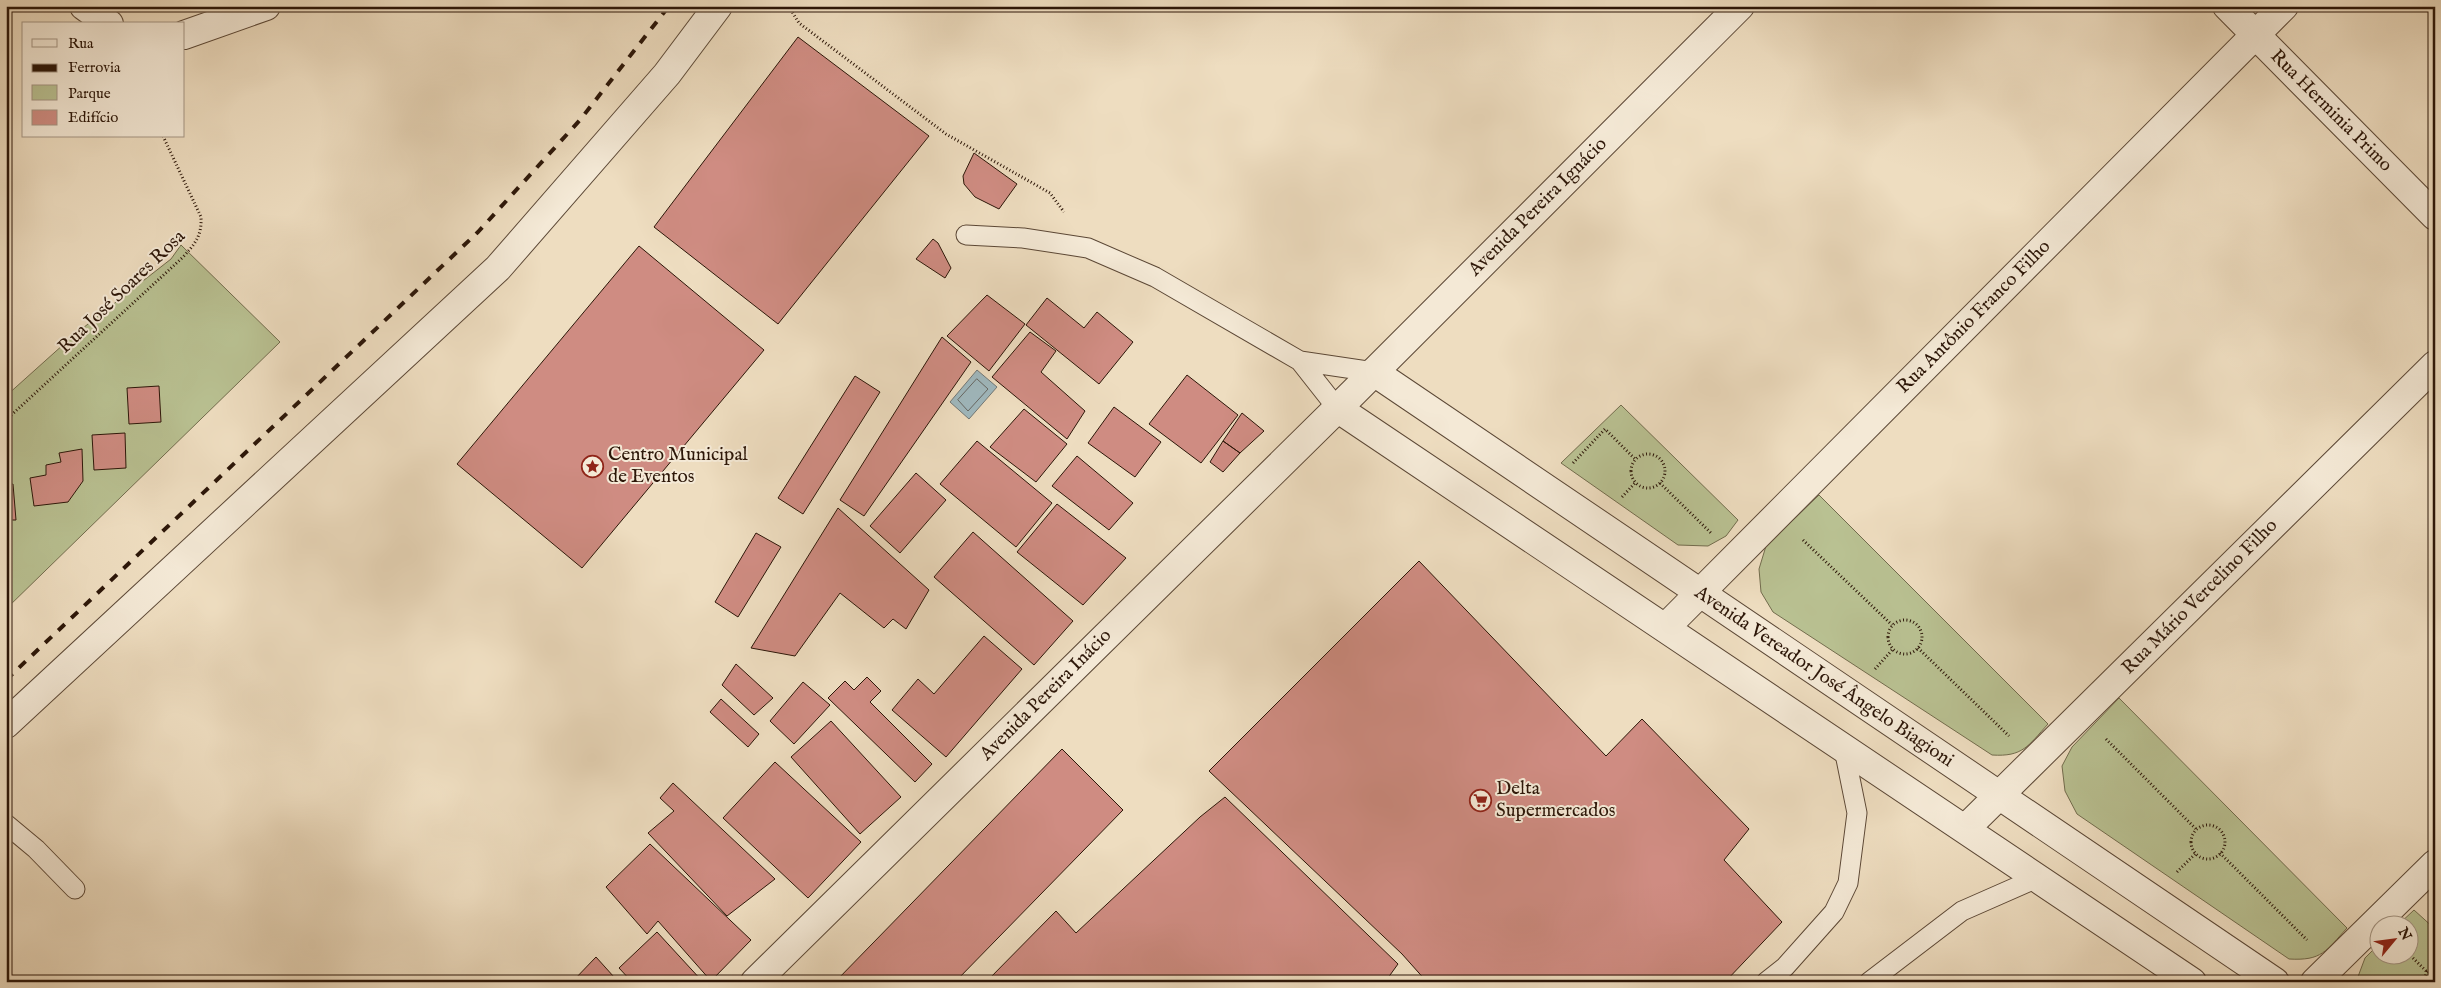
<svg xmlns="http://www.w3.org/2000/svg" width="2441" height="988" font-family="'IM FELL English',serif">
<rect width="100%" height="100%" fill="#eeddc0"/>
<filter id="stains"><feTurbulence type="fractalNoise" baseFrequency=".004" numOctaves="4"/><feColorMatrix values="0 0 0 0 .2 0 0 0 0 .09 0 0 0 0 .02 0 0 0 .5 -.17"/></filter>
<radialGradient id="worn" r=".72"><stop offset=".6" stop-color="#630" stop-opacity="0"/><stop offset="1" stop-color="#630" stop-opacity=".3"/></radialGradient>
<!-- green -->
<path fill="#b9c192" stroke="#726c4d" d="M181 245 280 342 6 609V396L74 335 171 259Z
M1621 405 1738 520 1726 536 1708 546 1678 545 1561 463Z
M1819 495 2048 724C2028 746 2023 757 1992 755L1773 612 1761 592 1759 569 1766 546Z
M2119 698 2347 928C2326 951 2322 961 2289 959L2077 814 2065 791 2062 766 2072 747Z
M2414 910 2435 929V982H2356L2365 958 2378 945V956H2408V926L2398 925Z"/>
<!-- water -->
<path fill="#9fb8be" stroke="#717775" d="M977 370 997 387 969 419 950 402Z"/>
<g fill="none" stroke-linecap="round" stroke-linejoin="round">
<!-- shore -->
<path stroke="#666763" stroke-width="1" d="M977 379 988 389 968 411 958 400Z"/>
</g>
<!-- building -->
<path fill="#cf8c82" stroke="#2c1608" d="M798 37 929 136 778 324 654 227Z
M974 153 1017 184 999 209 975 197 964 184 963 176Z
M933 239 938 243 951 268 945 278 916 259Z
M639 246 764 350 582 568 457 464Z
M987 295 1025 324 989 371 947 336Z
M1047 298 1084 328 1097 312 1133 342 1099 384 1026 325Z
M1030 332 1056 351 1041 372 1085 411 1067 439 992 377Z
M942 337 971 362 864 516 840 500Z
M1187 375 1238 415 1201 463 1149 424Z
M855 376 880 392 803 514 778 498Z
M159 386 161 422 129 424 127 388Z
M1114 407 1161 442 1135 477 1088 443Z
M1024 409 1067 444 1036 482 990 447Z
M1242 413 1264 431 1240 453 1223 441Z
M125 433 126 468 94 470 92 435Z
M977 441 1052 503 1016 547 940 484Z
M1223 441 1240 453 1223 472 1210 462Z
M82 449 83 481 68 502 34 506 30 478 46 475V465L61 462 59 453Z
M1077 456 1133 503 1109 530 1052 486Z
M916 473 946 500 900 553 870 526Z
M13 484 16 520H6V485Z
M1057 504 1126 558 1083 605 1017 552Z
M838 508 929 590 906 629 893 619 884 628 840 593 795 656 751 648Z
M973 532 1073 621 1034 665 934 577Z
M756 533 781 547 738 617 715 602Z
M1419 561 1606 756 1642 719 1749 829 1724 860 1782 922 1725 982H1427L1402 954 1209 771Z
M984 636 1022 669 946 757 892 710 918 679 934 694Z
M736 664 773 698 754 715 722 685Z
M867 677 881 691 870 702 932 764 915 782 828 698 845 681 854 690Z
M803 682 830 705 794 744 770 721Z
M721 699 759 734 748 747 710 712Z
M831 721 901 797 860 834 791 757Z
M1062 749 1123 810 955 982H835Z
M775 762 861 842 808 898 723 818Z
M673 783 775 879 727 916 648 833 674 811 660 798Z
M1225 797 1398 964 1385 982H986L1056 911 1076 933 1200 817Z
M650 844 751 940 711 981 658 921 647 934 606 887Z
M657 932 703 982H632L619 968Z
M596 957 614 977 607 982H572Z"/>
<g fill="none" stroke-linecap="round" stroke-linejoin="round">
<defs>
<path id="service" d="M966 235 1023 238 1088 248 1155 277 1300 361 1374 372
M1300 361 1337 408
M6 824 36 849 75 889
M1766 982 1785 967 1834 912 1848 883 1857 813 1844 749
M1869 982 1962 911 2037 878"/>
<path id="minor" d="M84 6 109 24
M2227 6 2435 216
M184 35 266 6
M1374 372 2275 982
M1337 408 2192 982
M1665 628 2284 6
M6 724 498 268 667 74 718 6
M1965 829 2435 365
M2315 982 2435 864"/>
<path id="tertiary" d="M755 982 1353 393 1740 6"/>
</defs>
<!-- service casing -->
<use href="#service" stroke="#5c4836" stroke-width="21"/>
<!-- minor casing -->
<use href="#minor" stroke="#5c4836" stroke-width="30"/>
<!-- tertiary casing -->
<use href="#tertiary" stroke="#5c4836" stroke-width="30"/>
<!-- path -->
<path stroke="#2c1608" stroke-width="3" stroke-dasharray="1 2.5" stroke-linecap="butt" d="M792 6 791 10 799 23 946 134 1050 193 1064 212
M6 420 182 258C195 244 202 236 201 217L163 136
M1631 471a17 17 0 1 1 34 0a17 17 0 1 1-34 0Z
M1573 463 1605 429 1635 459
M1660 483 1711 533
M1622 497 1635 483
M1803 540 1892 625
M1888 637a17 17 0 1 1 34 0a17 17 0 1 1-34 0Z
M1918 648 2009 736
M1875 669 1893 649
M2106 739 2196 829
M2191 842a17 17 0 1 1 34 0a17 17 0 1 1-34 0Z
M2220 853 2307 940
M2177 872 2196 853
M2408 953 2427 972
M2423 982 2427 972 2435 967"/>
<!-- service -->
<use href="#service" stroke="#f4e9d6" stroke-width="19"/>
<!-- minor -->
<use href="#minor" stroke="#f4e9d6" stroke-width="28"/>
<!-- tertiary -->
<use href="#tertiary" stroke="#f4e9d6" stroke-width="28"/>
<!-- rail -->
<path stroke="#2c1608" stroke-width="4" stroke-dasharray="9 9" stroke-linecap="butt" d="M6 680 478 232 580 120 669 6"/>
</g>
<!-- icons -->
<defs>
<symbol id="sight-ring" viewBox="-11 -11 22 22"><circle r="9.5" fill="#f4e9d6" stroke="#8f2418" stroke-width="1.5"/><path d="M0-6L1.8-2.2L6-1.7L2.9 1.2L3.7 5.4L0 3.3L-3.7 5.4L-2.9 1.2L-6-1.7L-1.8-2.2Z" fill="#8f2418"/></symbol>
<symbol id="supermarket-ring" viewBox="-11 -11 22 22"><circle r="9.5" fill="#f4e9d6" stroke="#8f2418" stroke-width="1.5"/><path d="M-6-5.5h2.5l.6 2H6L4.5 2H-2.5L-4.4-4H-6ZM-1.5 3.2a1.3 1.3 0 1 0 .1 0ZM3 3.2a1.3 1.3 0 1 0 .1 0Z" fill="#8f2418"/></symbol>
</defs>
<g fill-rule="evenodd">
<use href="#sight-ring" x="580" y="454" width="25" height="25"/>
<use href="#supermarket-ring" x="1468" y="788" width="25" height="25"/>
</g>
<g text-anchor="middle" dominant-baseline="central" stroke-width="4" stroke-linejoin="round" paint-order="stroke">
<!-- street labels -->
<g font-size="19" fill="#2c1608" stroke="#f4e9d6">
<text transform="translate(2331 111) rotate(45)">Rua Herminia Primo</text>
<text transform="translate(1538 207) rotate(-45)">Avenida Pereira Ignácio</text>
<text transform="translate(122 292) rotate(-44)">Rua José Soares Rosa</text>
<text transform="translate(1974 317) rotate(-45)">Rua Antônio Franco Filho</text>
<text transform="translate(2200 597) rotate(-45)">Rua Mário Vercelino Filho</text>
<text transform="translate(1824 677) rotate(34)">Avenida Vereador José Ângelo Biagioni</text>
<text transform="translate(1046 695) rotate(-45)">Avenida Pereira Inácio</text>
</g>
<!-- poi labels -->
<g font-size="19" fill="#2c1608" stroke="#f4e9d6" text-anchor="start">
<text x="608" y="455">Centro Municipal<tspan x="608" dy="22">de Eventos</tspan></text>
<text x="1496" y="789">Delta<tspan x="1496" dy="22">Supermercados</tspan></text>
</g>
</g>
<!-- margin -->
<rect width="2441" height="988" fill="none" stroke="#eeddc0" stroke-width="25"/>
<rect x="8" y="8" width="2426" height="973" fill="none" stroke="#2c1608" stroke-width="2.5"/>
<rect x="12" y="12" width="2416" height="963" fill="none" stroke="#2c1608"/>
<!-- legend -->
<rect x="22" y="22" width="162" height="115" fill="#f4e9d6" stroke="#a49584"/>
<rect x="32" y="39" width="25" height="8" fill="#f4e9d6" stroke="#a49584"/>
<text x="68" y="48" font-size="15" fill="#2c1608">Rua</text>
<rect x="32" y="64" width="25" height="8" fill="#2c1608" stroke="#a49584"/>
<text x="68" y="72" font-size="15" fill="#2c1608">Ferrovia</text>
<rect x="32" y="85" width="25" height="15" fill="#b9c192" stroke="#a49584"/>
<text x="68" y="98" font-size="15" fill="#2c1608">Parque</text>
<rect x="32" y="110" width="25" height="15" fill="#cf8c82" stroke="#a49584"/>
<text x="68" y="122" font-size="15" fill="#2c1608">Edifício</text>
<!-- north arrow -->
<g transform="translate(2394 940) rotate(61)"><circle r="24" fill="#f4e9d6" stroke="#a49584"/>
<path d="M0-4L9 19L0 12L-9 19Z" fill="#8f2418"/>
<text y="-8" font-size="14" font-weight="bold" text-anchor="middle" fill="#2c1608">N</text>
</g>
<rect width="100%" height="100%" filter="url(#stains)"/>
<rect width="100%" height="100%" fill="url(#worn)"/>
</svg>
